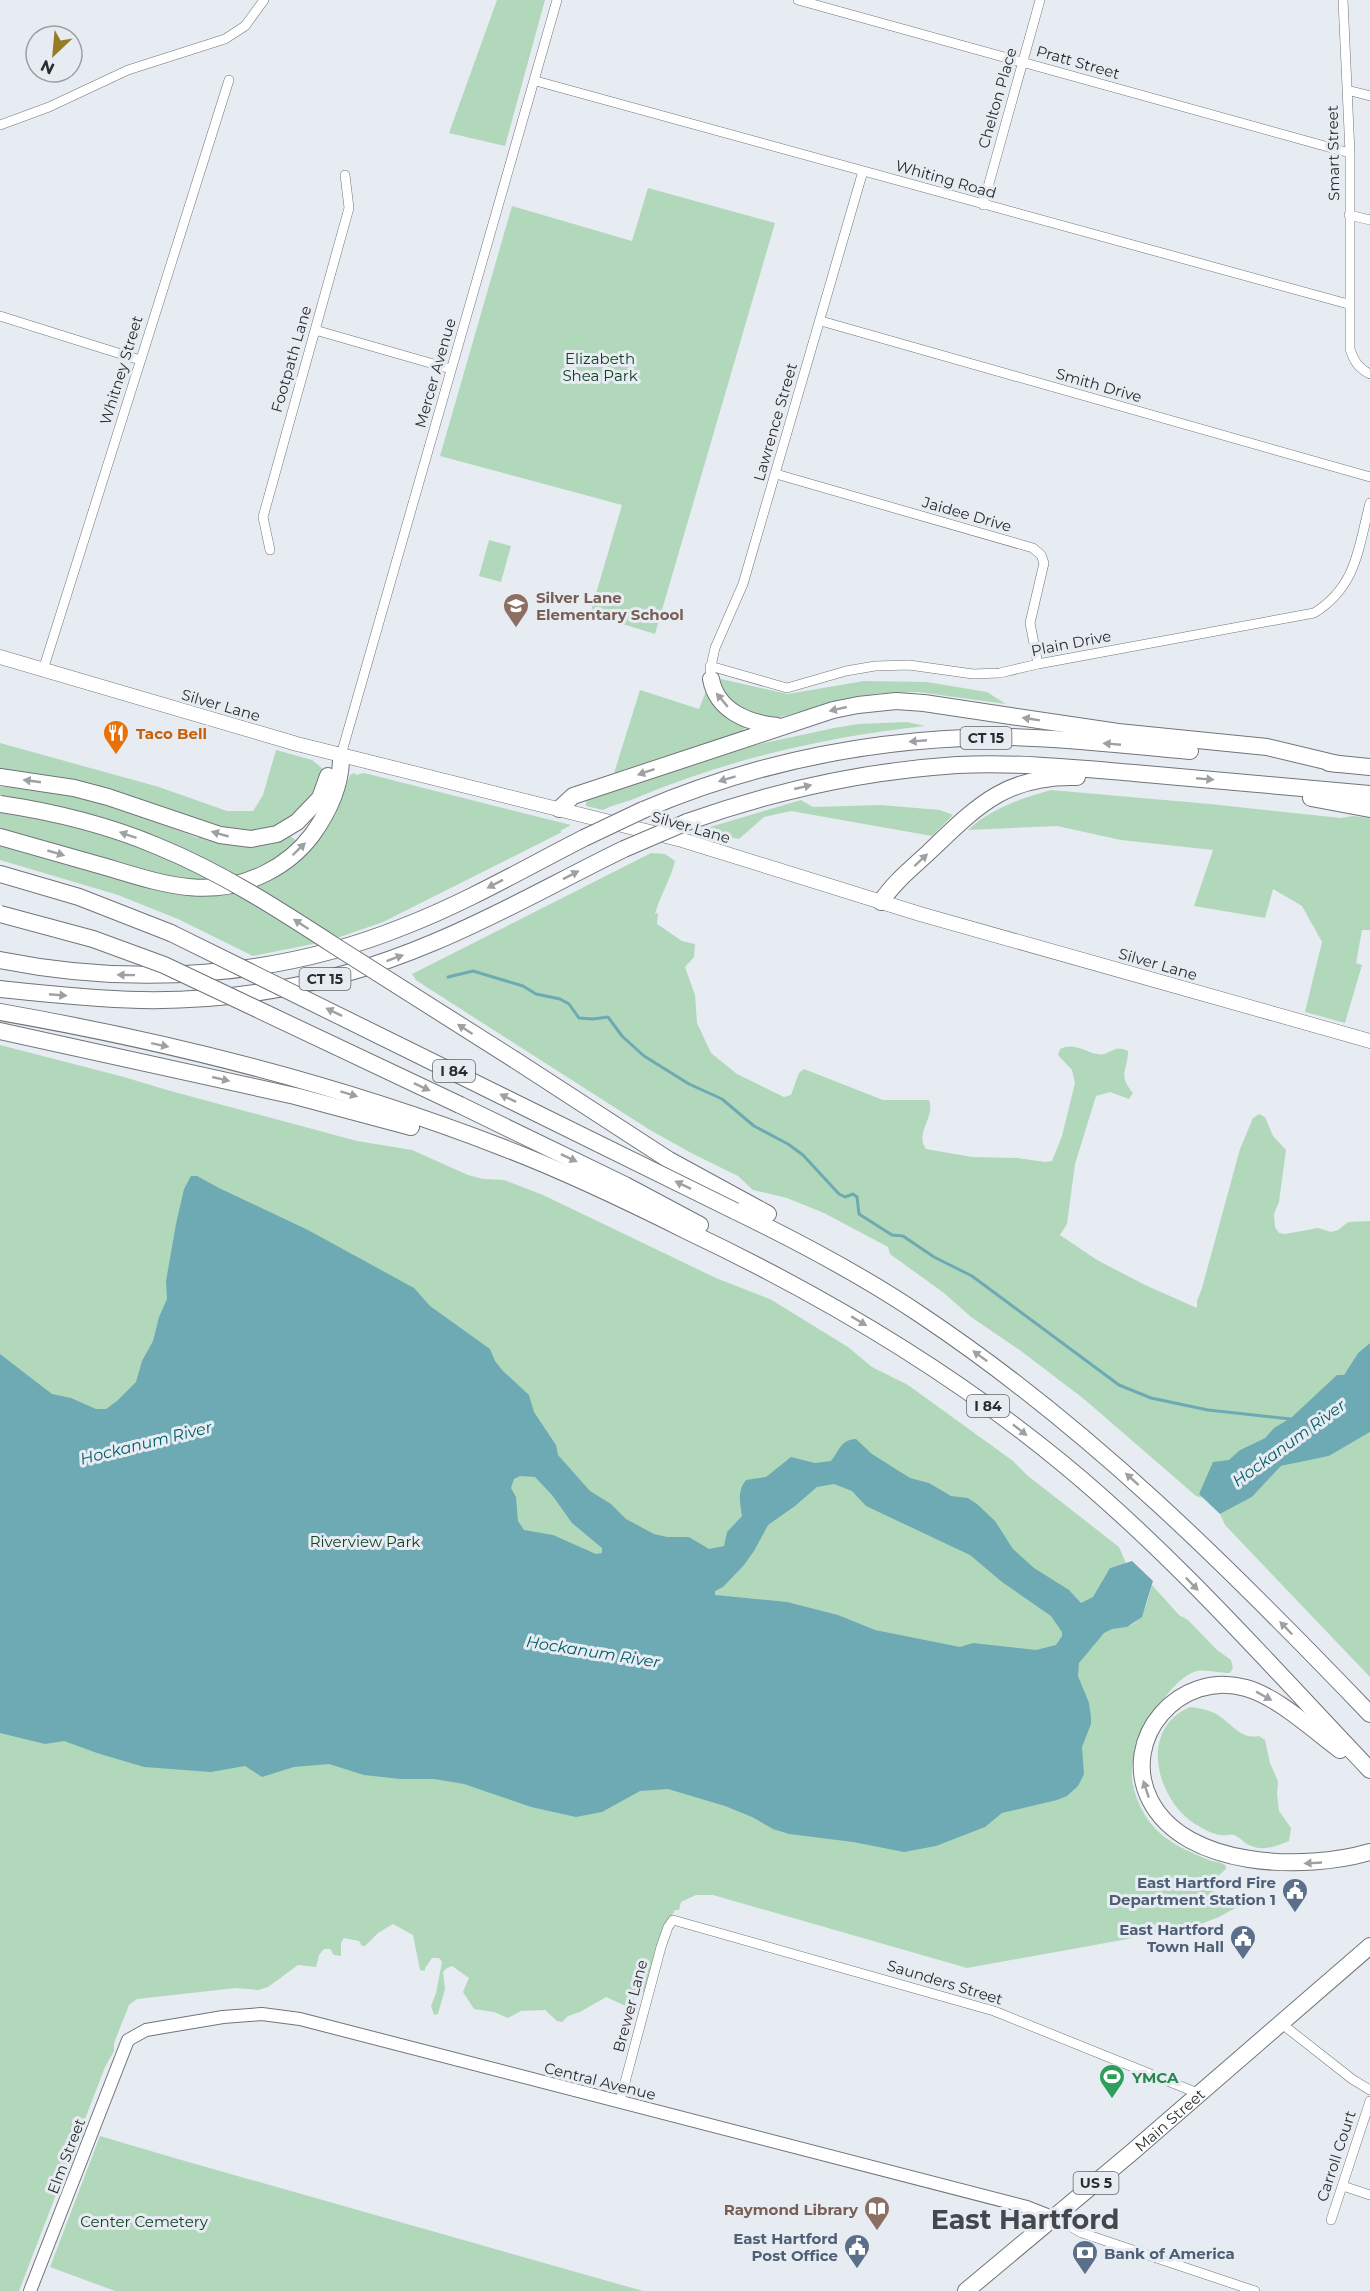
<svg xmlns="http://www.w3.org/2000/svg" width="1370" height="2291" font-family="Montserrat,sans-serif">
<rect width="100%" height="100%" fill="#e6ecf2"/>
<!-- green -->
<path fill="#b2d8bb" d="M497 0H545L505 146 449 133Z
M648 188 775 223 655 634 590 614 622 505 440 456 512 206 632 241Z
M489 540 511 546 501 582 479 576Z
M721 679 788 694 864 681 927 682 987 692 1006 704 918 692 882 693 853 697 773 719 757 716 726 701 719 683Z
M640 690 699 709 706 691 747 726 742 731 614 773Z
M907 722 925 726C825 737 729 759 636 798 624 803 614 804 603 810L586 806V796L708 755 834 728 858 724Z
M0 743 159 787 227 811H253L263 795 276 750 312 760 324 770 316 792 286 824 249 834 0 771Z
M354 773 356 775 364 773 571 825 560 831 562 832 383 922 337 938 253 885 318 839 335 815 350 775Z
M0 787C70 787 134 813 198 838V834L282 839 290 836 297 841 276 860 238 876 194 853 147 833 0 796Z
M1051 790 1210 804 1341 818 1353 816 1370 818V930H1362L1356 963 1362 965 1345 1023 1305 1012 1322 942 1302 906 1273 889 1265 918 1194 906 1213 850 1121 840 1057 826 968 830C990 809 1022 798 1051 790Z
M801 800 813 807 881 805 940 810 953 815 932 836 791 811 764 817 739 839 719 835 711 839 693 832Z
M0 811 47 819 132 844 213 879 202 881 161 876 0 829Z
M0 843 235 891 318 943 253 956 178 919 118 895 0 860Z
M651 853 665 854 675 861C671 879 660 895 655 914L658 913 657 924 682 941 695 944 694 957 685 967 695 995 697 1023 711 1053 737 1074 784 1097 791 1095 799 1073 804 1069 883 1100H929C936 1116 914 1134 926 1149L972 1157 1017 1158 1045 1162 1052 1161 1062 1136 1075 1083 1072 1070 1058 1055 1060 1049C1073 1042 1084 1051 1097 1054 1110 1057 1113 1043 1128 1051 1128 1070 1117 1074 1133 1093L1129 1099 1110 1092 1096 1096 1075 1164 1067 1224 1060 1235 1097 1260 1145 1285 1197 1308V1301L1202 1288 1240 1149 1253 1118 1259 1114 1265 1117 1273 1136 1286 1150 1279 1202 1274 1214 1275 1227 1279 1233 1285 1234 1318 1228 1331 1232 1338 1230 1348 1222 1370 1221V1343L1358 1353 1344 1375 1292 1417 1274 1428 1265 1438 1240 1450 1199 1493 1203 1498 1196 1496 1084 1399 1021 1351 971 1317 944 1293 890 1254 888 1247 824 1213 787 1198 753 1190 738 1176 693 1154 650 1130 428 988 416 980 412 974Z
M0 1045 124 1077 167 1090 357 1141 412 1150 468 1175 483 1179 504 1180 543 1195 716 1278 770 1299 848 1347 872 1367 908 1385 1013 1461 1028 1476 1119 1547 1126 1563 1110 1568 1118 1628C1143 1627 1146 1606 1152 1585L1179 1615 1188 1620 1217 1650 1231 1660 1233 1668 1230 1673C1219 1674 1205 1668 1194 1672 1167 1682 1134 1742 1132 1770 1130 1787 1141 1812 1152 1825 1167 1843 1188 1851 1209 1860 1216 1863 1221 1861 1226 1866V1869L1218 1876 1207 1877 1193 1886 1248 1901 1219 1917 1167 1937 1166 1932 967 1968 713 1895H696L681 1902 679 1910H675L659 1940 646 1993 634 1990V2000L628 2007 606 1997 580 2012 568 2016 562 2022 557 2021 545 2010 521 2011 508 2018 494 2012 474 2009 463 1992 469 1978 452 1966 447 1968 443 1972 445 1989 438 2014 434 2015 431 2006 436 1993 442 1962 439 1958H432L425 1968V1971L420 1970 413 1935 393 1924 378 1933 365 1946H362L359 1941 344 1938 341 1943V1956L334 1955 330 1949H324L319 1955 316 1967 298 1965 268 1987 258 1990 236 1988 137 1999 129 2005 114 2043V2051L105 2067 19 2291H0Z
M1370 1432V1677L1225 1525 1220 1514 1252 1497 1281 1466 1329 1456Z
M1190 1707C1199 1708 1210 1710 1218 1715 1231 1723 1241 1740 1259 1736L1265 1740 1270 1763 1278 1781 1277 1794 1279 1811 1291 1828 1289 1841C1276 1846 1264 1852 1249 1845 1244 1843 1240 1837 1234 1835 1230 1834 1225 1836 1220 1835 1212 1834 1202 1828 1195 1824 1156 1799 1138 1729 1190 1707Z
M100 2136 171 2157 643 2291H115L50 2267Z"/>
<!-- water -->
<path fill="#6eaab3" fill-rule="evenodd" d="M191 1176H197L219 1188 308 1230 414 1288 430 1306 490 1349 495 1361 502 1370 529 1395 534 1412 556 1445 558 1455 590 1491 611 1504 626 1519 654 1534 667 1537H689L709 1549 724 1546 727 1532 742 1516C740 1503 737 1491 746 1480L766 1477 791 1457 815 1463 831 1461C840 1450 840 1440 856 1439L872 1454 910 1478 929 1483 951 1496 968 1498 977 1504 995 1521 1013 1549 1034 1568 1069 1590 1081 1603 1093 1597 1110 1568 1132 1561 1153 1581 1142 1617 1127 1627 1112 1629 1104 1633 1079 1663 1078 1676 1089 1703 1091 1717V1724L1082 1747 1084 1774 1078 1786 1067 1796 1057 1800 1002 1813 985 1827 936 1846 904 1852 853 1842 789 1834 773 1829 752 1817 725 1806 668 1789 640 1791 602 1812 576 1817 531 1807 464 1784 434 1779H400L364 1775 329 1764 294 1767 262 1777 245 1766 211 1772 144 1767 97 1753 64 1741 45 1744 0 1733V1354L52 1394 71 1398 96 1409H106L117 1401 136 1382 142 1361 153 1341 159 1317 167 1299 166 1281 176 1224 184 1189ZM520 1476 535 1477 552 1495 572 1523 602 1548V1553L596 1554 553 1535 524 1530 518 1521 516 1497 511 1488 514 1479ZM834 1484 852 1491 866 1506 970 1555 1002 1582 1051 1616 1062 1632V1636L1056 1645 1036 1650 973 1643 960 1647 875 1630 838 1615 787 1602 715 1595V1591L723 1587 744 1565 754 1551 768 1525 795 1506 817 1487Z
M1370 1343V1432L1329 1456 1281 1466 1252 1497 1220 1514 1199 1494 1213 1462 1229 1460 1240 1450 1265 1438 1274 1428 1292 1417 1337 1375H1344L1358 1353Z"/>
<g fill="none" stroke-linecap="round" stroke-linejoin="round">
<!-- stream -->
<path stroke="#6eaab3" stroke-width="3" d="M448 977 473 971 523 986 536 994 560 999 569 1004 579 1018 593 1019 608 1017 622 1036 644 1056 689 1084 722 1099 754 1126 788 1144 803 1155 839 1194 845 1197 853 1194 857 1197 859 1214 892 1235 903 1236 934 1257 972 1276 1119 1385 1151 1398 1208 1410 1291 1419"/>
<defs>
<path id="street" d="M798 0 1350 153
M1343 0 1350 153V349C1354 361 1358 368 1370 374
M536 81 1348 304
M1347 90 1370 96
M0 125 49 107 128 70 225 39 245 26 264 0
M983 205 1040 0
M1349 215 1370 220
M0 316 140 360
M821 321 1370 477
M315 330 451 369
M776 474 1033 548 1041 555 1044 563 1030 623 1038 664
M270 550 263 517 349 208 345 175
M710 666 787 688 846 671 875 666 909 665 973 674 1000 673 1038 664 1314 613C1357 586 1358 549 1370 503
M43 670 229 80
M710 671 715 648 743 584 863 171
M341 755 557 0
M1282 2024 1352 2079 1370 2090
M620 2101 661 1947 668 1927 673 1920 994 2011 1200 2094
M1343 2186 1370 2195
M1055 2218 1082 2233 1255 2291
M1331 2220 1370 2101"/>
<path id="secondary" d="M30 2291 128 2040 146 2030 223 2017 262 2014 300 2019 1027 2207 1055 2218"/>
<path id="primary" d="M0 657 297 744 682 840 920 914 1370 1041"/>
<g id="highway">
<path d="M711 679C717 711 748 723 777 726"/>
<path d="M1329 763 1370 767"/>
<path d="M0 777 74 788 108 797 220 835 251 839 277 834 297 822 320 798 328 776"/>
<path d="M1311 798 1370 809"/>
<path d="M559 809 573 796 833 710 858 705 896 701 924 703 1118 732 1267 747 1338 764"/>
<path d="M643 810C758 761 883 737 1008 737 1069 738 1130 746 1190 751"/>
<path d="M687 822C774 791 864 771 957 765 1017 762 1075 768 1134 773 1213 780 1291 787 1370 794"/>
<path d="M0 837C36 847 71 857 106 867 163 884 210 901 266 873 284 864 300 851 312 835 329 812 342 783 341 755"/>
<path d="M0 874 79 897 171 933"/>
<path d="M881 902C893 883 912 868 929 852 977 806 1006 775 1077 777"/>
<path d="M0 960C135 987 277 978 405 926 467 902 525 868 584 838"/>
<path d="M0 989C47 994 93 999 140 1000 241 1002 340 982 432 943 498 916 560 880 624 849"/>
<path d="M0 1012C171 1042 342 1085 504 1148 567 1172 627 1201 687 1231 820 1294 948 1369 1062 1463 1174 1555 1270 1665 1370 1770"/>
<path d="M0 1031 295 1096 411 1127"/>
<path d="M515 1060 669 1160 768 1214"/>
<path d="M460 1105 625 1185 700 1225"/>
<path d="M735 1211C799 1242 862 1275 921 1315 1089 1427 1231 1569 1370 1714"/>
<path d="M1340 1750C1313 1730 1278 1697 1246 1688 1180 1669 1119 1738 1150 1800 1185 1869 1306 1871 1370 1852"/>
<path id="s1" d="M966 2291 1131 2153 1370 1946"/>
</g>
</defs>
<!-- street casing -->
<use href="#street" stroke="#70757a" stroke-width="10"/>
<!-- secondary casing -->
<use href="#secondary" stroke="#70757a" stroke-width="14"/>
<!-- primary casing -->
<use href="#primary" stroke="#70757a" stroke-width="15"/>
<!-- highway casing -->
<use href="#highway" stroke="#70757a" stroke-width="18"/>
<!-- street -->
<use href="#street" stroke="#fff" stroke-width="9"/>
<!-- secondary -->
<use href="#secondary" stroke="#fff" stroke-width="12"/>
<!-- primary -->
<use href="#primary" stroke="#fff" stroke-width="14"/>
<!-- highway -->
<use href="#highway" stroke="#fff" stroke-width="16"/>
<defs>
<path id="highway-bridge" d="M0 804C54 812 107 825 157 846 221 872 278 909 335 946 395 984 455 1022 515 1060
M584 838 643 810
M624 849 687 822
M0 914 93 939 164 965 460 1105
M171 933 735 1211"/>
</defs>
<!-- highway-bridge casing -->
<use href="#highway-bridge" stroke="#70757a" stroke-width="18" stroke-linecap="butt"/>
<!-- highway-bridge -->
<use href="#highway-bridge" stroke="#fff" stroke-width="16"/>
</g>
<!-- one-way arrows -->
<defs><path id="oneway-solid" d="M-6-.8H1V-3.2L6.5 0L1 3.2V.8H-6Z" transform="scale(1.5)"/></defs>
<g fill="#9fa0a1">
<use href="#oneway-solid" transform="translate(722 700) rotate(-130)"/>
<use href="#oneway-solid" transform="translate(838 709) rotate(167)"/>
<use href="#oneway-solid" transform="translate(1031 719) rotate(-171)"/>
<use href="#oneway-solid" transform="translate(918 741) rotate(175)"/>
<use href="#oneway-solid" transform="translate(1112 744) rotate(-175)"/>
<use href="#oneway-solid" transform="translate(646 772) rotate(161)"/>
<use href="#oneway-solid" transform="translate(727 779) rotate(163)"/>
<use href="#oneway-solid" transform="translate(1205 779) rotate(5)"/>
<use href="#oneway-solid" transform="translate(32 781) rotate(-172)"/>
<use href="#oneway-solid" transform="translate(803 787) rotate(-13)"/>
<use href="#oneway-solid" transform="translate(220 834) rotate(-164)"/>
<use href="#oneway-solid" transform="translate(128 835) rotate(-161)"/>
<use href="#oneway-solid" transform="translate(299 849) rotate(-44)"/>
<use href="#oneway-solid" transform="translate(56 853) rotate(16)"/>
<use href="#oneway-solid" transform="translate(921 860) rotate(-43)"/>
<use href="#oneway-solid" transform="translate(571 875) rotate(-27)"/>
<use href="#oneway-solid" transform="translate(495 884) rotate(153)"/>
<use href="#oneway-solid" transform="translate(301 924) rotate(-147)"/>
<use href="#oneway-solid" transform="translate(395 958) rotate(-20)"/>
<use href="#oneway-solid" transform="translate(126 975) rotate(-179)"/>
<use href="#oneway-solid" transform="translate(58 995) rotate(5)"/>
<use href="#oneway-solid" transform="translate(334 1012) rotate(-154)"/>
<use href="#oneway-solid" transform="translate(465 1029) rotate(-147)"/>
<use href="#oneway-solid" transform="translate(160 1045) rotate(12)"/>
<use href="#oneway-solid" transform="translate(221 1079) rotate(13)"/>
<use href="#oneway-solid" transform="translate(422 1087) rotate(25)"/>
<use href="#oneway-solid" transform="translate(349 1094) rotate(17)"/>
<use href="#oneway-solid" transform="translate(508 1098) rotate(-154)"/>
<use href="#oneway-solid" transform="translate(569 1158) rotate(25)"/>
<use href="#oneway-solid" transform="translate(683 1185) rotate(-154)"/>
<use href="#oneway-solid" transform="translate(859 1321) rotate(31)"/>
<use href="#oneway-solid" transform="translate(980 1356) rotate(-144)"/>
<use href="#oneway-solid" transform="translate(1020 1430) rotate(38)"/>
<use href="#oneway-solid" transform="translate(1132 1479) rotate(-138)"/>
<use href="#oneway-solid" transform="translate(1192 1584) rotate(46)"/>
<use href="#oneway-solid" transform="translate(1286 1628) rotate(-134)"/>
<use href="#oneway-solid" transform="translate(1264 1696) rotate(29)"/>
<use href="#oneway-solid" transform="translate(1146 1789) rotate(-108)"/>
<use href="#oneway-solid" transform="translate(1313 1863) rotate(177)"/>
</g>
<!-- icons -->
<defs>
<symbol id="school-pin" viewBox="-11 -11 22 30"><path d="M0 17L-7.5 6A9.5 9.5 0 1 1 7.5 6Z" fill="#8d6e63" stroke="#e6ecf2"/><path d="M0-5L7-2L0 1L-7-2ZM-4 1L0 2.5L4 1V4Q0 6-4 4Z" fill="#fff"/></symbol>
<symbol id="restaurant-pin" viewBox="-11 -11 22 30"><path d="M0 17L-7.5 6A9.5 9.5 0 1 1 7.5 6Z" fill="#e8710a" stroke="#e6ecf2"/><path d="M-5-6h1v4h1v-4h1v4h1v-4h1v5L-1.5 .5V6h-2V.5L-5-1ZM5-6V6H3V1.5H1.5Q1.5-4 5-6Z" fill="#fff"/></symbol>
<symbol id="civic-pin" viewBox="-11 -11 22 30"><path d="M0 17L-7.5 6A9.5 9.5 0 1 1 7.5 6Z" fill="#5c6f8a" stroke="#e6ecf2"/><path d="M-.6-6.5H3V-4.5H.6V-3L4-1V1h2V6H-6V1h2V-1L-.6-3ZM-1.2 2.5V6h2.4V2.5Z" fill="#fff"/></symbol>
<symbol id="stadium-pin" viewBox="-11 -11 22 30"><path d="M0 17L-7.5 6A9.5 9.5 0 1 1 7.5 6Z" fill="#2e9e5b" stroke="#e6ecf2"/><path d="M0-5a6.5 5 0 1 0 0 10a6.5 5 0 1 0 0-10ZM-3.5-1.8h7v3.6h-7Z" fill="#fff"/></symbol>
<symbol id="library-pin" viewBox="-11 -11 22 30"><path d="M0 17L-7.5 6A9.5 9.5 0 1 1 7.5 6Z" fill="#8d6e63" stroke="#e6ecf2"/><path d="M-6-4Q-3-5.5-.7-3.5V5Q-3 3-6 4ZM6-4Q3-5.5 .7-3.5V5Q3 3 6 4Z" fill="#fff"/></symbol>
<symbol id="bank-pin" viewBox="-11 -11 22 30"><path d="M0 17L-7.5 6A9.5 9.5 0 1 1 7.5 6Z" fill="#5c6f8a" stroke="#e6ecf2"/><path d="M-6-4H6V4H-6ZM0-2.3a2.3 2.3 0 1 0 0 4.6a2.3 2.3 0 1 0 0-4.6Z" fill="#fff"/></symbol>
</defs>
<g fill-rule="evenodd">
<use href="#school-pin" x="501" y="591" width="30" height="40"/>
<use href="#restaurant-pin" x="101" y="718" width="30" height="40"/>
<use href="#civic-pin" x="1280" y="1876" width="30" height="40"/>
<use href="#civic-pin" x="1228" y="1923" width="30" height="40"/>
<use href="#stadium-pin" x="1097" y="2062" width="30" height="40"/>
<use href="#library-pin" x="862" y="2194" width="30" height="40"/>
<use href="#civic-pin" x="842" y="2232" width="30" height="40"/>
<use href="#bank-pin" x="1070" y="2238" width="30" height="40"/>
</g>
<g text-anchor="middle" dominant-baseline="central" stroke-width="6" stroke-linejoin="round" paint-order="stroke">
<!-- shield labels -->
<g fill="#e6ecf2" stroke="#626669" stroke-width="1.5">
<rect x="960.5" y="727" width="51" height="22" rx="4.5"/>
<rect x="299.5" y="968" width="51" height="22" rx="4.5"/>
<rect x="433" y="1060" width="42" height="22" rx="4.5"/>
<rect x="967" y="1395" width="42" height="22" rx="4.5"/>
<rect x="1073.5" y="2172" width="45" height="22" rx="4.5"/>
</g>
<g font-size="14" font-weight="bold" fill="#2a2c2e">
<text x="986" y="738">CT 15</text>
<text x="325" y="979">CT 15</text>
<text x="454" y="1071">I 84</text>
<text x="988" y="1406">I 84</text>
<text x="1096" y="2183">US 5</text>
</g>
<!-- street labels -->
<g font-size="15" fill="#2a2c2e" stroke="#e6ecf2">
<text transform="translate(1078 62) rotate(16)">Pratt Street</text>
<text transform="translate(997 98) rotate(-74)">Chelton Place</text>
<text transform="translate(1333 153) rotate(-91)">Smart Street</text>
<text transform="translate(946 179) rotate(16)">Whiting Road</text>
<text transform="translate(291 359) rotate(-74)">Footpath Lane</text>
<text transform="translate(121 370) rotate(-73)">Whitney Street</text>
<text transform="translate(435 373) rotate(-74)">Mercer Avenue</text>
<text transform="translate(1099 385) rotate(16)">Smith Drive</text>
<text transform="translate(775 422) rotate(-74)">Lawrence Street</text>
<text transform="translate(967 514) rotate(16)">Jaidee Drive</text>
<text transform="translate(1071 643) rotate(-11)">Plain Drive</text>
<text transform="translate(221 705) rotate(16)">Silver Lane</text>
<text transform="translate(691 827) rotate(16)">Silver Lane</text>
<text transform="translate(1158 964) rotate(16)">Silver Lane</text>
<text transform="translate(945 1982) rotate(17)">Saunders Street</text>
<text transform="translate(630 2006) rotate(-75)">Brewer Lane</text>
<text transform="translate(600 2081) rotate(14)">Central Avenue</text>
<text stroke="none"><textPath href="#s1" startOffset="266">Main Street</textPath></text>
<text transform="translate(66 2156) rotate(-69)">Elm Street</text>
<text transform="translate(1336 2156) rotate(-72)">Carroll Court</text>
</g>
<!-- park labels -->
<g font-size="15" fill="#114123" stroke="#e6ecf2">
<text x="600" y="358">Elizabeth<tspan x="600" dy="17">Shea Park</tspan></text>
<text x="365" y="1541">Riverview Park</text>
<text x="144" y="2221">Center Cemetery</text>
</g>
<!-- education labels -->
<g font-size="15" font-weight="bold" fill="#785e54" stroke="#e6ecf2" text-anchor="start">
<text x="536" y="597">Silver Lane<tspan x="536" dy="17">Elementary School</tspan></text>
<text x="858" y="2209" text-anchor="end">Raymond Library</text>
</g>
<!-- food labels -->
<g font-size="15" font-weight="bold" fill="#c56008" stroke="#e6ecf2" text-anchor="start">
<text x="136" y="733">Taco Bell</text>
</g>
<!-- service labels -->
<g font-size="15" font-weight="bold" fill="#4e5e75" stroke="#e6ecf2" text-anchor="end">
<text x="1276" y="1882">East Hartford Fire<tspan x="1276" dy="17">Department Station 1</tspan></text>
<text x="1224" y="1929">East Hartford<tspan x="1224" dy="17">Town Hall</tspan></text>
<text x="838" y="2238">East Hartford<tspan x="838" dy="17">Post Office</tspan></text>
<text x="1104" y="2253" text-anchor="start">Bank of America</text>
</g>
<!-- leisure labels -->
<g font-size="15" font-weight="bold" fill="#27864d" stroke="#e6ecf2" text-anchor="start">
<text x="1132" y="2077">YMCA</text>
</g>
<!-- water labels -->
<g font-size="16" font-style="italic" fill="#005b66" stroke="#e6ecf2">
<text transform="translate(146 1443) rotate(-14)">Hockanum River</text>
<text transform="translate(1289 1443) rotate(-36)">Hockanum River</text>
<text transform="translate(593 1652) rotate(9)">Hockanum River</text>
</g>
<!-- town labels -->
<g font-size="27" font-weight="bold" fill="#44484e" stroke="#e6ecf2">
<text x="1025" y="2219">East Hartford</text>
</g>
</g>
<!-- north arrow -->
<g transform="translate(54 54) rotate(206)"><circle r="28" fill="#e6ecf2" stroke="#9b9fa4" stroke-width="1.5"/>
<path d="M0-4.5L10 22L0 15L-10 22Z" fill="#977c25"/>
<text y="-9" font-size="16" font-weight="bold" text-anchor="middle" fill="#2a2c2e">N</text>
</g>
</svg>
